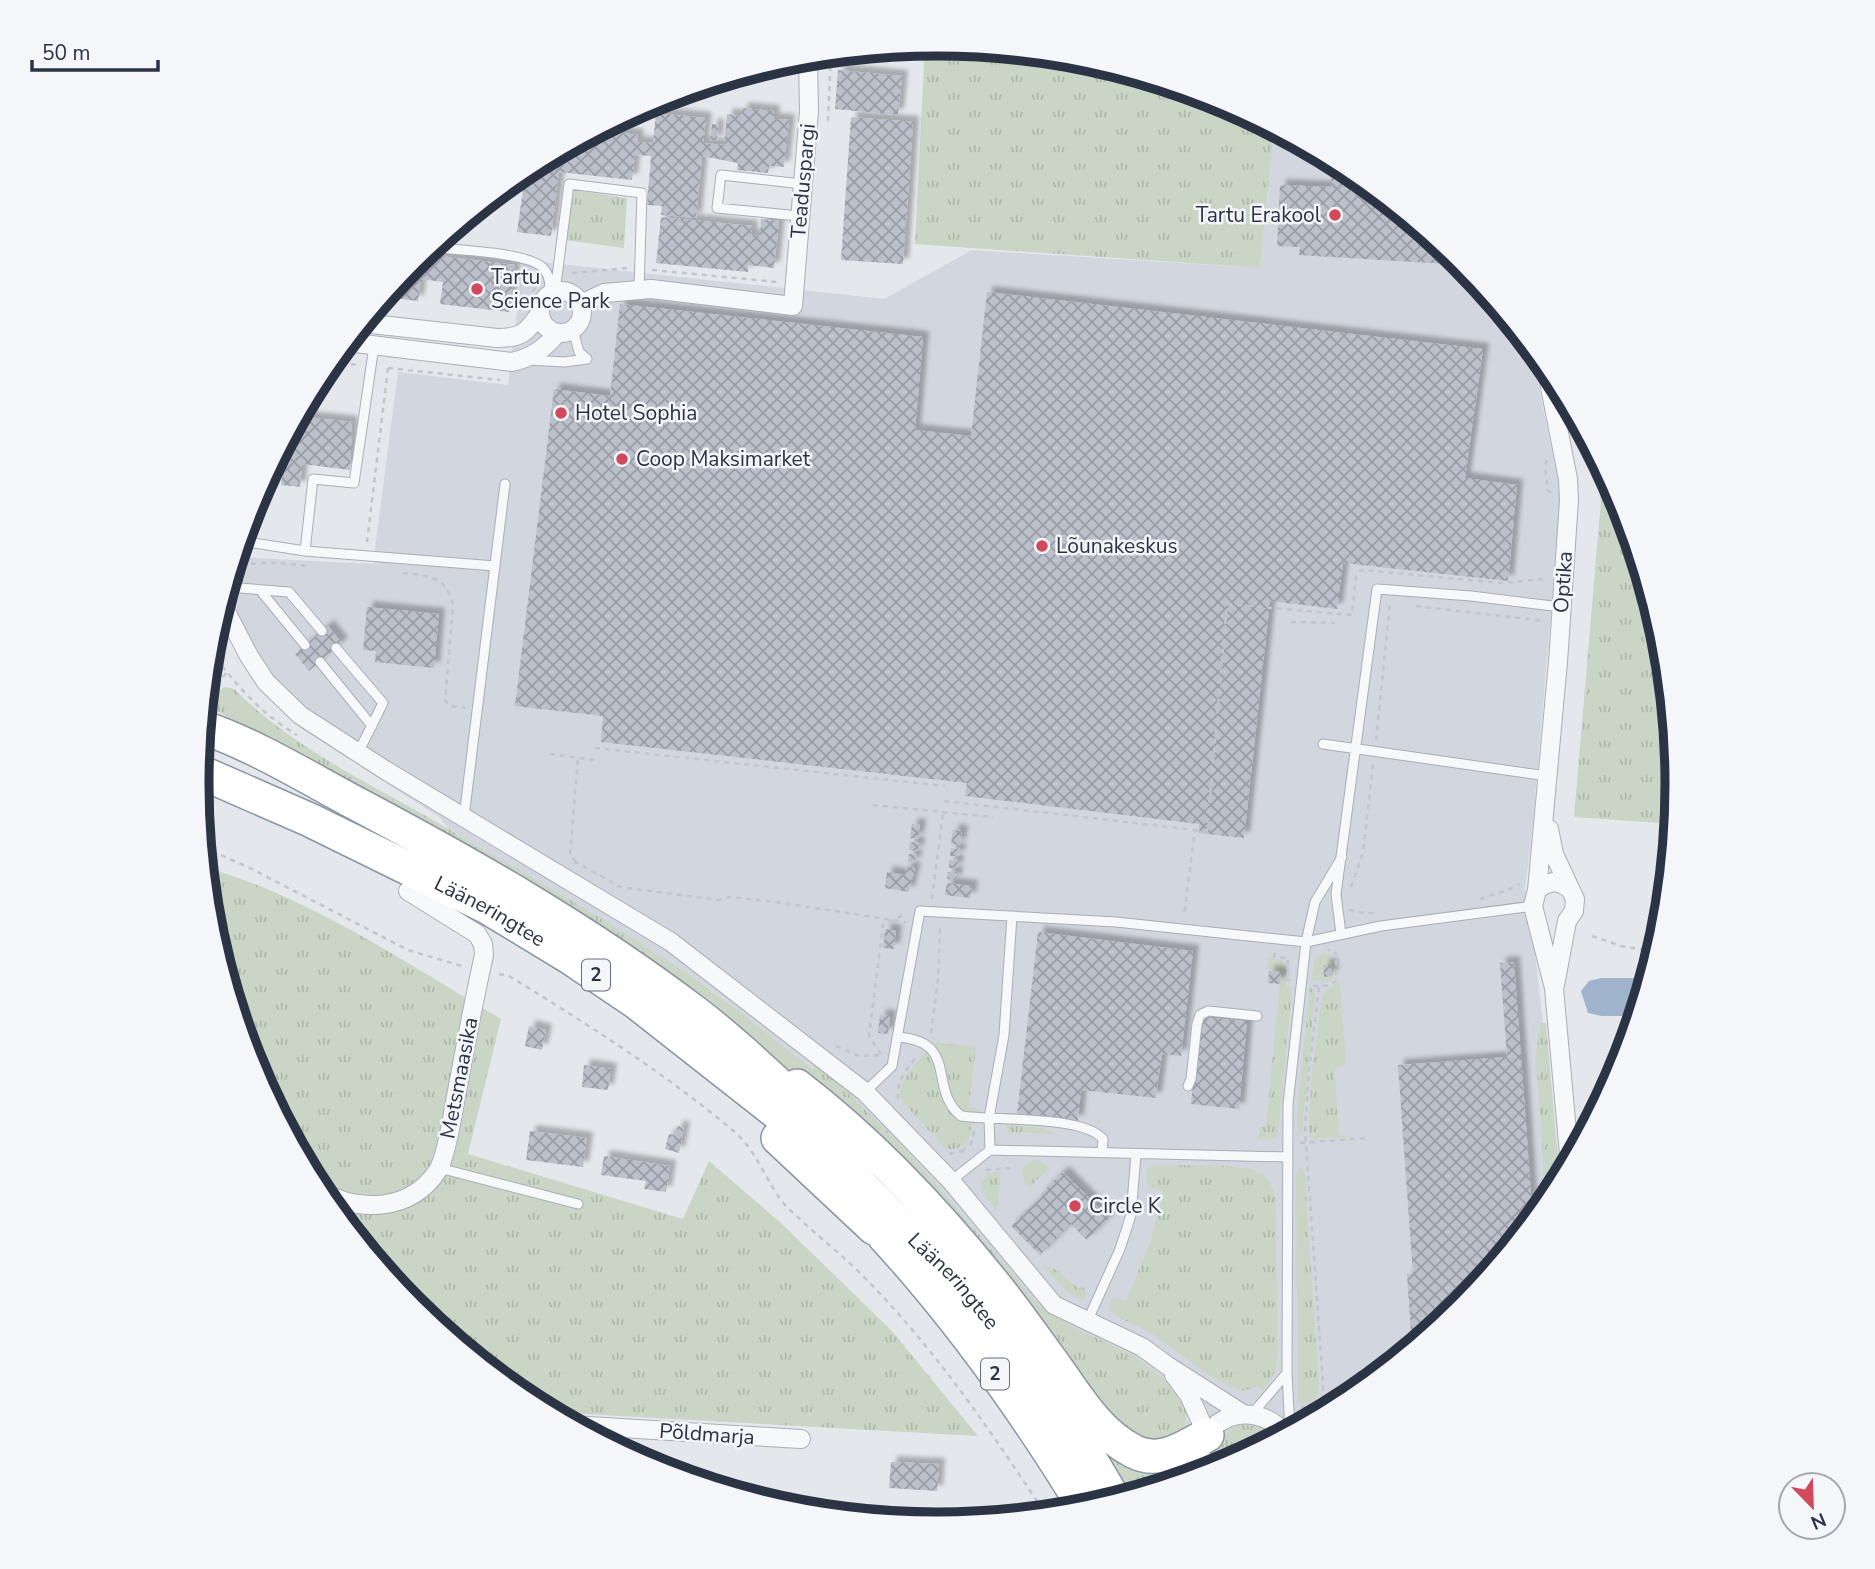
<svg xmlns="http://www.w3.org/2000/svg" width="1875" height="1569" font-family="'Nunito Sans',sans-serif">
<defs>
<pattern id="grass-tufts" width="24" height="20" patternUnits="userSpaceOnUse" patternTransform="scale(1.75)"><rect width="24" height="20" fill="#c9d6c5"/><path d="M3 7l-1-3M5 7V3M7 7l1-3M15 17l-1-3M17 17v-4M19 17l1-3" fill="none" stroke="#adb8ab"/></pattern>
<pattern id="building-cross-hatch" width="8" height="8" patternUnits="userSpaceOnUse" patternTransform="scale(1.75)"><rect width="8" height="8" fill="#bbc0ca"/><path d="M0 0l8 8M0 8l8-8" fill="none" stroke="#989da6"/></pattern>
<filter id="shadow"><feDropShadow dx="6" dy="-6" stdDeviation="2" flood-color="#0004"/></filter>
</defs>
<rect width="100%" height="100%" fill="#e4e7ec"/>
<!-- built -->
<path fill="#d2d6de" d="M1274 128 1349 169 1462 261 1530 344 1561 496 1532 832 1525 888 1534 944 1561 1181 1553 1196 1461 1309 1349 1401 1221 1469 1197 1476 1181 1435 1188 1418 1174 1386 1133 1355 1074 1327 1039 1304 905 1148 817 1064 812 1069 717 994 646 947 448 828 439 817 302 729 251 678 218 616 236 557 373 564 398 372 508 385 523 260 884 299 972 250 1260 268Z"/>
<!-- grass -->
<path fill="url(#grass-tufts)" d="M938 44 1082 58 1221 100 1274 128 1260 268 915 244 925 45Z
M574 190 627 198 624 248 565 240Z
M1582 426 1622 501 1664 640 1678 785 1674 824 1574 817 1601 500Z
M225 687 234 689C298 753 382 789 459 835 546 886 634 935 716 994 749 1018 780 1044 812 1069L817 1063 905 1148 1039 1304 1074 1327 1133 1355 1174 1386 1184 1400 1188 1412 1184 1431 1175 1438 1133 1441 816 1091 701 1007 253 731 208 706 216 692Z
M205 867C309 897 408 964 501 1019L468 1154 683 1219 709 1161 781 1223 892 1331 978 1436 548 1412 526 1400 413 1308 321 1196 253 1068 211 929Z
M1326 952 1327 955 1332 956 1334 978 1328 982 1311 980 1315 958Z
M1269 958 1283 961C1288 968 1284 978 1287 987H1292L1278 1134 1275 1139H1257L1260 1127 1266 1126 1281 972 1267 969Z
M1340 981 1346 1065 1334 1068 1339 1135 1351 1137 1315 1139 1310 1137 1309 1132 1311 1084 1321 1000 1324 993Z
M1310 988 1313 989 1315 995 1302 1130 1297 1139V1110Z
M1540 1023H1546L1560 1183 1546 1205 1536 1055Z
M932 1042 976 1047 969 1107 981 1109 980 1113C975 1113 968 1113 964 1111 948 1105 945 1057 932 1042Z
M926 1051C946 1075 931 1117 972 1123L968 1142 956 1149H946L900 1099C899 1079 915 1066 926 1051Z
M1005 1125 1042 1128 1056 1134 1009 1132Z
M1034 1160H1039L1049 1168 1030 1187 1025 1183 1022 1172 1025 1165Z
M1154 1165C1175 1166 1245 1163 1260 1173 1269 1178 1272 1187 1275 1196L1278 1352 1276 1369 1263 1391 1258 1386 1244 1391C1209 1382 1184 1354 1154 1335 1140 1326 1122 1321 1110 1311L1109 1304 1113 1298 1126 1301 1150 1243 1164 1192 1150 1187 1146 1181 1147 1169Z
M1301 1167 1305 1176 1319 1392 1315 1401 1298 1404 1296 1178 1297 1172Z
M996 1172H1000L998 1204 995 1209 983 1193 981 1184 986 1175Z
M1039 1262 1058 1271 1079 1289 1082 1286C1087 1291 1088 1296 1083 1301L1067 1291Z
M1069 1399 1189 1463 1193 1477 1126 1498Z
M1314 1411 1317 1417 1299 1427 1298 1412Z
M1240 1425C1254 1425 1267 1427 1275 1440L1215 1471C1209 1449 1220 1433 1240 1425Z
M1029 1515 937 1525 842 1516Z"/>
<!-- water -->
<path fill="#9fb4cc" d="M1601 978H1649L1638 1016H1602L1588 1013 1581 991 1589 981Z"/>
<!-- building -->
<path fill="url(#building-cross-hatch)" filter="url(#shadow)" d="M860 51V56L844 54V53Z
M760 69 758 83 740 81 741 74Z
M838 70 902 76 898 115 835 109Z
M742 108 774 111 773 119 789 120 784 167 769 166 768 173 737 170 738 163 702 156 696 218 661 215 662 206 647 205 651 156 635 155 632 180 559 172 551 236 517 232 526 168 598 130 638 135 637 142 653 143 656 113 706 118 703 143 724 145 727 114 741 116Z
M851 117 913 122 903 264 841 260Z
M712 124 718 125 717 141 710 140Z
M1332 160 1349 169 1464 265 1299 255 1300 247 1277 246 1280 185 1331 187Z
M661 217 752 226 751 235 760 236 761 219 779 221 774 268 748 265V272L656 263Z
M424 254 515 265 509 312 440 304 443 282 421 279 418 301 384 297 413 262 423 263Z
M987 292 1483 349 1465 478 1517 485 1508 581 1343 563 1337 609 1270 601 1244 838 1199 833V824L965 796 967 783 601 742 603 716 515 706 554 389 610 396 620 304 923 337 915 430 971 436Z
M298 416 352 422 350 470 302 464 300 487 281 485 282 477 268 476Z
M367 607 439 614 434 668 375 662 376 651 363 650Z
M328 626 342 643 309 671 295 654Z
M912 824 920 825 918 839 910 838Z
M953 830 962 831 960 845 951 844Z
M910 842 919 843 918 851 909 850Z
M951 848 960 849 959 856H950Z
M909 854 916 855 915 863 908 862Z
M949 860 958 861 957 868H949Z
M906 867 915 868 909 892 885 888 887 872 905 875Z
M948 872H957L956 880 947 879Z
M947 883 972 886 970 898 945 895Z
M885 929 896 931 894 949 883 948Z
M1038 932 1193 951 1181 1056 1162 1054 1156 1098 1081 1090 1078 1121 1017 1114Z
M1514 962 1533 1221 1461 1309 1412 1349 1407 1274H1413L1398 1065 1507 1057 1500 963Z
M1332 964V976L1324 977 1323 965Z
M1269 971 1281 972 1280 984 1268 983Z
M880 1015 890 1016 888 1034 878 1033Z
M1200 1017 1247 1021 1239 1109 1191 1104Z
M529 1026 546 1030 542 1050 525 1046Z
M584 1065 611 1069 608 1090 582 1087Z
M678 1126 684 1128 679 1153 665 1149 669 1134 675 1135Z
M530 1131 587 1138 583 1167 526 1160Z
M604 1156 670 1166 666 1192 644 1189 646 1181 601 1175Z
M1063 1172 1109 1218 1087 1240 1071 1224 1040 1255 1011 1226 1043 1196 1041 1194Z
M891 1462 939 1464 937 1491 889 1488Z"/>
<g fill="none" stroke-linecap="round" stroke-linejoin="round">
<defs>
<path id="lane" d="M799 216 717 208 721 175 802 184
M430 247C454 250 528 252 543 268 550 275 550 285 550 294
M555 292 569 184 642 193 639 290
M573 330 579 352 587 359
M530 360 564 362 587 359
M241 541 305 551 495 566
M305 551 313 479 354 483 374 346
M227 587 289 592 322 631
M260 590 305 645
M336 648 383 703 358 753
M320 662 372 726
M1323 744 1547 776
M464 817 505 484
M1341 934 1336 894 1377 589 1471 596 1561 607
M898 1037C960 1042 927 1088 961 1116 993 1121 1083 1115 1103 1139L1102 1153
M1188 1086 1191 1079 1197 1024 1200 1015 1208 1011 1257 1016
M865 1092 892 1066 920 911 1116 922 1306 942 1381 926 1533 906
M990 1150 989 1118 1004 1035 1012 916
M439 1168 578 1204
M951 1181 990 1150 1287 1157
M1087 1322 1120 1249 1131 1215 1136 1154
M1252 1414 1287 1373
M1290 1432 1287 1373 1288 1104 1306 942 1315 902 1342 857"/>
<path id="street" d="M540 312a21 21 0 1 1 42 0a21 21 0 1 1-42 0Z
M581 304 604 293 651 289 793 306 809 111 808 56
M363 323 497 338C521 338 527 333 540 313
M347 342 512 362C531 358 545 349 557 333
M222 604 249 656 266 682 300 715 385 770 671 942 865 1092 951 1181 1054 1305 1142 1347 1168 1366 1243 1414
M1549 829 1554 854 1575 899 1574 911 1567 921 1555 985
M1570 889 1562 884 1553 882 1544 885 1537 890 1533 906 1554 988 1570 1165
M1537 890 1558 662 1569 500 1568 479 1545 362
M319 1190C358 1213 411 1212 438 1170 446 1157 452 1119 455 1102 464 1053 473 1004 484 955L483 944 477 934 408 891
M1174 1375 1189 1395 1207 1435
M572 1425 801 1439
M1203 1474C1186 1422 1252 1393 1285 1434"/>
<g id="highway">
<path d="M202 727C257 746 308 778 359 805 474 866 589 932 693 1011 734 1042 771 1078 809 1113"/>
<path id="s1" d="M198 771 310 820 487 907 571 958 636 1002 832 1156 917 1242 955 1277 1023 1362 1077 1437 1115 1501"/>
<path d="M797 1086C874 1145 941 1217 1001 1293 1020 1317 1037 1342 1055 1366 1077 1397 1098 1433 1133 1451 1159 1465 1184 1448 1207 1435"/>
<path d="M778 1138 874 1228"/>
<path d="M884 1236C960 1319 1027 1413 1086 1510"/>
</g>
</defs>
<!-- lane casing -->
<use href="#lane" stroke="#a9aeb7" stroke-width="11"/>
<!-- street casing -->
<use href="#street" stroke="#a9aeb7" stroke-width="20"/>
<!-- highway casing -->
<use href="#highway" stroke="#8b94a3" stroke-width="36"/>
<!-- path -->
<path stroke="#c2c5cb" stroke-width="2.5" stroke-dasharray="5 5" stroke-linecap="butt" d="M828 121 831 54
M652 270 777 282
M572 273 628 268
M527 300 537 285
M1513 324 1514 331 1523 336
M1524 337 1528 358
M331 361 357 365
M388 368 500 380
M1547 460 1545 466 1548 491 1551 493
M247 522 253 525V531
M367 542 388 368
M232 570C259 558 281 564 309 566
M403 573C430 576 446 576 453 605L445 701 452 706 466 708
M1416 606 1545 621
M1291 622 1335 623
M210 650C234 683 261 714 297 735
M205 701 226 673
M1376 740 1390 604
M595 748 945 786
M550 754 594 760
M944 801 1195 830 1184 916
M873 805 993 817
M1195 830 1207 831 1227 604 1352 615 1356 576 1358 572 1363 570 1501 583 1545 579
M203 847 250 868 408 950 465 967
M576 862 570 855 578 758
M575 864 576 862 620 887 719 900 730 897 776 902 906 922
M1351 887 1363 853 1373 764
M932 899 943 812
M1480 899 1513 888 1520 884
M1349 910 1363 913H1377
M1592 936 1621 946 1657 952
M1275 953 1274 957 1288 958 1287 980H1290
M499 974 509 976C587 1024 665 1073 736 1133 759 1154 768 1187 787 1207 811 1231 838 1251 862 1275 933 1346 991 1431 1046 1515
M1313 986H1326L1336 981V953H1330L1329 949
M1319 987 1309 1070 1305 1130 1323 1384 1322 1415
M931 1033 938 980 940 925
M836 1046 859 1056 882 1055
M881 1054 869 1036 883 925 905 914
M898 1099C896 1081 906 1070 917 1056
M1300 1143 1367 1138
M962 1151 971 1144 974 1131
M949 1154 962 1151 965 1154
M986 1170 1010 1168
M1301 1407 1322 1406"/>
<!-- lane -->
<use href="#lane" stroke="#f7f8fa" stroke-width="9"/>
<!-- street -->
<use href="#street" stroke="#f7f8fa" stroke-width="18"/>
<!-- highway -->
<use href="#highway" stroke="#fff" stroke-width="33"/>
</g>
<!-- markers -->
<g fill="#d1495b" stroke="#f4f6f9" stroke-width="2.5">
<circle cx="1335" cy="215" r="7"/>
<circle cx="477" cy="289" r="7"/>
<circle cx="561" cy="413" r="7"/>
<circle cx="622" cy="459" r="7"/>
<circle cx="1042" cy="546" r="7"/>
<circle cx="1075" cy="1206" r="7"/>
</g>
<g text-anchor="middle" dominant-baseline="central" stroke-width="5" stroke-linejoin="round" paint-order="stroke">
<!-- shield labels -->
<g fill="#f4f6f9" stroke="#676e7b" stroke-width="2">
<rect x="582" y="959.5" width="28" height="31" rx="5"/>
<rect x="981" y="1358.5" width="28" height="31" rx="5"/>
</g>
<g font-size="19" font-weight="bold" fill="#2b3445">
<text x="596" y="975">2</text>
<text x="995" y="1374">2</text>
</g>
<!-- street labels -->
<g font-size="21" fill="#2b3445" stroke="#f4f6f9">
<text transform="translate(803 181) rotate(-85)">Teaduspargi</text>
<text transform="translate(1563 582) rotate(-86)">Optika</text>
<text stroke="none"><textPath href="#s1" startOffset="324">Lääneringtee</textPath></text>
<text transform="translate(459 1078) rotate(-79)">Metsmaasika</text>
<text stroke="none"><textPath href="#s1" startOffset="920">Lääneringtee</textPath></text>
<text transform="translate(707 1434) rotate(4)">Põldmarja</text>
</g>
<!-- poi labels -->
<g font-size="21" fill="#2b3445" stroke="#f4f6f9" text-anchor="start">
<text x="1321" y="215" text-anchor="end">Tartu Erakool</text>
<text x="491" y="277">Tartu<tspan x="491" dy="24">Science Park</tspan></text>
<text x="575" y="413">Hotel Sophia</text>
<text x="636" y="459">Coop Maksimarket</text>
<text x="1056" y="546">Lõunakeskus</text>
<text x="1089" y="1206">Circle K</text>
</g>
</g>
<!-- crop -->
<path d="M0 0H1875V1569H0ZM209 784a728 728 0 1 1 1456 0a728 728 0 1 1-1456 0Z" fill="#f4f6f9" fill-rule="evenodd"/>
<path fill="none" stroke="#2b3445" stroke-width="9" d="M209 784a728 728 0 1 1 1456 0a728 728 0 1 1-1456 0Z"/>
<!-- north arrow -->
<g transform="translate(1812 1506) rotate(157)"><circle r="33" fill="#f4f6f9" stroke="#a4a8b1" stroke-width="2"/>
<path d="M0-5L12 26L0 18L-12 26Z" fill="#d1495b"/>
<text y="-10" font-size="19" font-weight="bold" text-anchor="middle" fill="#2b3445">N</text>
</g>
<!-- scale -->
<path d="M32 60v10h126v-10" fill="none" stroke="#2b3445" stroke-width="3.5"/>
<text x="42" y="60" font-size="21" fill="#2b3445" stroke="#f4f6f9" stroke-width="5" paint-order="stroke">50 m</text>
</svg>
